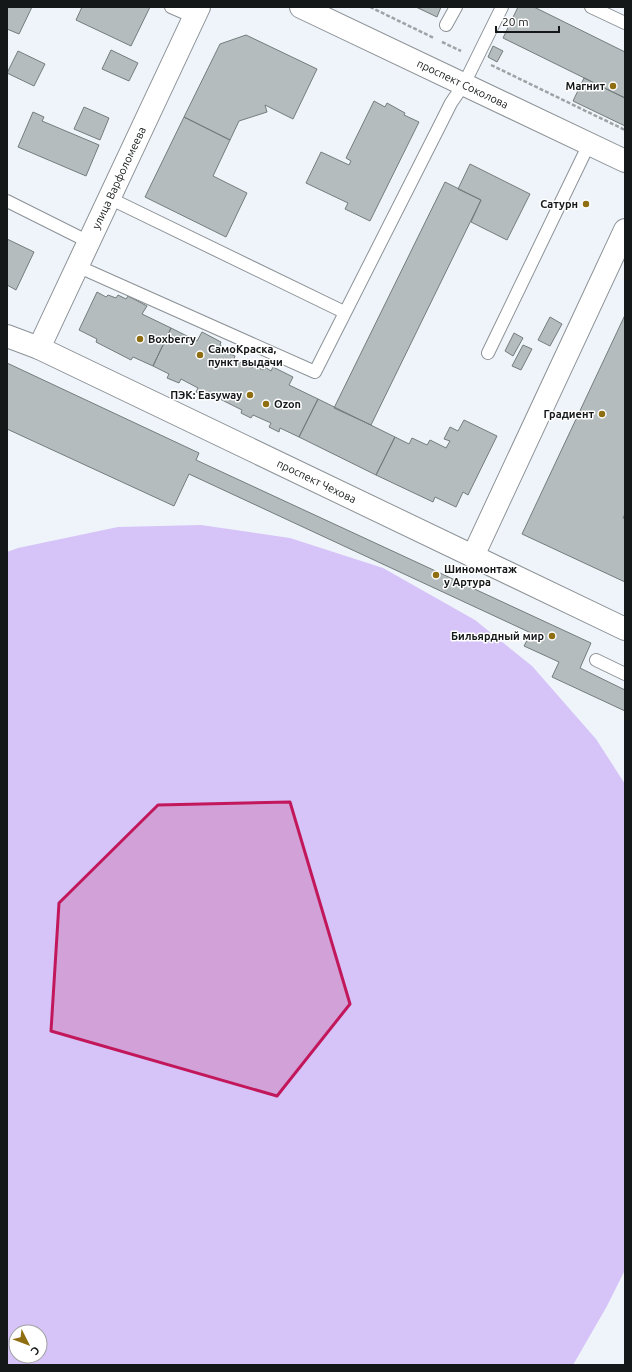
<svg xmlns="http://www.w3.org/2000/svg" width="632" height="1372" font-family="Ubuntu,sans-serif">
<rect width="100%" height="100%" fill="#eef4f9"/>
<!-- green -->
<path fill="#d6c3f8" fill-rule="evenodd" d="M201 525 290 538 383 568 475 620 532 666 596 739 625 784V1270L607 1306 573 1365H7V552L18 548 118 527ZM16 1332H40V1356H16Z"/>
<!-- building -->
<path fill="#b4bcbd" stroke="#747c7d" d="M7 7H32L19 34 7 29Z
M82 7H150L131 46 76 20Z
M416 7H441L437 17Z
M518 7H534L625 52V98L503 38Z
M246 35 317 69 293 119 265 105 267 112 239 121 230 140 184 117 220 44Z
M493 46 503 51 497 62 488 57Z
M111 50 138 63 129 81 102 69Z
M18 51 45 64 34 86 7 73Z
M584 78 625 98V126L573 101Z
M374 101 385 107 387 103 405 113 404 115 419 122 370 221 345 209 348 203 306 183 321 152 349 165 351 161 346 158Z
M84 107 109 118 100 140 74 129Z
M33 112 44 117 42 121 99 145 86 176 18 147Z
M184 117 230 140 213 176 247 193 226 237 145 197Z
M470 164 530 194 507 240 471 222 481 200 458 189Z
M445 182 481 200 371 425 334 408Z
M7 239 34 252 16 290 7 285Z
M97 292 106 297 108 295 116 298 118 295 126 299 128 296 147 306 142 314 171 328 153 366 133 357 131 360 96 342 97 339 79 330Z
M625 315V514L623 518 625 519V582L522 534Z
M550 317 562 324 550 346 538 340Z
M171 328 197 341 202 332 221 342 220 345 227 349 226 352 235 356 234 359 252 368 253 365 263 370 265 367 271 371 273 367 293 377 289 385 318 399 299 437 280 428 279 432 269 427 271 423 253 415 251 418 241 413 242 410 208 393 206 397 196 392 198 388 181 379 179 383 167 378 169 374 153 366Z
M514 333 523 338 513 356 505 351Z
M523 345 532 349 521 370 512 366Z
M7 363 199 453 196 460 591 643 580 668 625 690V711L552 677 559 662 524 646 531 633 189 474 174 506 7 429Z
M318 399 395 437 376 475 299 437Z
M464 420 497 436 468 495 463 492 456 507 435 497 433 502 376 475 395 437 409 444 412 438 427 445 430 440 446 448 450 441 444 439 450 427 458 431Z"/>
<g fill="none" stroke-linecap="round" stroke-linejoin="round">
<defs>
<path id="service" d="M171 7 194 17
M591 7 625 23
M446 25 456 7
M109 198 344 312
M7 201 89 242
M77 266 315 372 441 123 451 103 464 84 502 7
M488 353 589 144
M596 660 625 674"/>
<path id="tertiary" d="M473 556 625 230"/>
<g id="secondary">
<path id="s1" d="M301 7 625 161"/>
<path id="s2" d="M7 336 39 348 625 629"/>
<path id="s3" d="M39 348 199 7"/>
</g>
</defs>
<!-- service casing -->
<use href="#service" stroke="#8c9296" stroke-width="14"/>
<!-- tertiary casing -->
<use href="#tertiary" stroke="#8c9296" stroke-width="24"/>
<!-- secondary casing -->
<use href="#secondary" stroke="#8c9296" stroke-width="24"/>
<!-- path -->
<path stroke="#9ea3a6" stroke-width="2.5" stroke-dasharray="4 2" stroke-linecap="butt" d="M370 7 434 38
M442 42 461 51
M491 65 625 130"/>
<!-- service -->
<use href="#service" stroke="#fff" stroke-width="12"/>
<!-- tertiary -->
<use href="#tertiary" stroke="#fff" stroke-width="22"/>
<!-- secondary -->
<use href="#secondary" stroke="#fff" stroke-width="22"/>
</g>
<!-- marked area -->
<path fill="#c2185b" fill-opacity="0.2" stroke="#c2185b" stroke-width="3" stroke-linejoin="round" d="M290 802 350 1004 277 1096 51 1031 59 903 158 805Z"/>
<!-- markers -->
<g fill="#8f6e12" stroke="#fff" stroke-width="1.5">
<circle cx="613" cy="86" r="4"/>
<circle cx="586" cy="204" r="4"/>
<circle cx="140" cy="339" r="4"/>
<circle cx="200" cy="355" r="4"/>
<circle cx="250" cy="395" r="4"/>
<circle cx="266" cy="404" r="4"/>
<circle cx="602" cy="414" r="4"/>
<circle cx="436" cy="575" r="4"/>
<circle cx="552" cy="636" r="4"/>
</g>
<g text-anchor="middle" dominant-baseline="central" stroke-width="3" stroke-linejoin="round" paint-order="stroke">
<!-- street labels -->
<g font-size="11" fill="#151819" stroke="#fff">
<text stroke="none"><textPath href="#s1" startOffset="179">проспект Соколова</textPath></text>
<text stroke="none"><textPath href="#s3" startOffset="188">улица Варфоломеева</textPath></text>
<text stroke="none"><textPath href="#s2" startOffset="342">проспект Чехова</textPath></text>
</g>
<!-- poi labels -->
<g font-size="11" font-weight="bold" fill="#151819" stroke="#fff" text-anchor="end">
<text x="605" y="86">Магнит</text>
<text x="578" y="204">Сатурн</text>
<text x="148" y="339" text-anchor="start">Boxberry</text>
<text x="208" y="349" text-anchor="start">СамоКраска,<tspan x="208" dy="13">пункт выдачи</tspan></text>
<text x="242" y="395">ПЭК: Easyway</text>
<text x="274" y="404" text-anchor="start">Ozon</text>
<text x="594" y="414">Градиент</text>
<text x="444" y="569" text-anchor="start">Шиномонтаж<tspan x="444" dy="13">у Артура</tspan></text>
<text x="544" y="636">Бильярдный мир</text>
</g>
</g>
<!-- border -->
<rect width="632" height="1372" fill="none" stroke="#151819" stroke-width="16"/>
<!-- north arrow -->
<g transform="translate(28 1344) rotate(132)"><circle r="19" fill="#ffffff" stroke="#a1a3a3"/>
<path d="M0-3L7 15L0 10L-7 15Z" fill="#8f6e12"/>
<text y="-6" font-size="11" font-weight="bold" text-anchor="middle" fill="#151819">С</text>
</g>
<!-- scale -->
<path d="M496 26v6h63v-6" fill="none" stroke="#151819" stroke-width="2"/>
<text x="502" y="26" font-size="12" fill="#151819" stroke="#ffffff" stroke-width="3" paint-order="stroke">20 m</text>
</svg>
